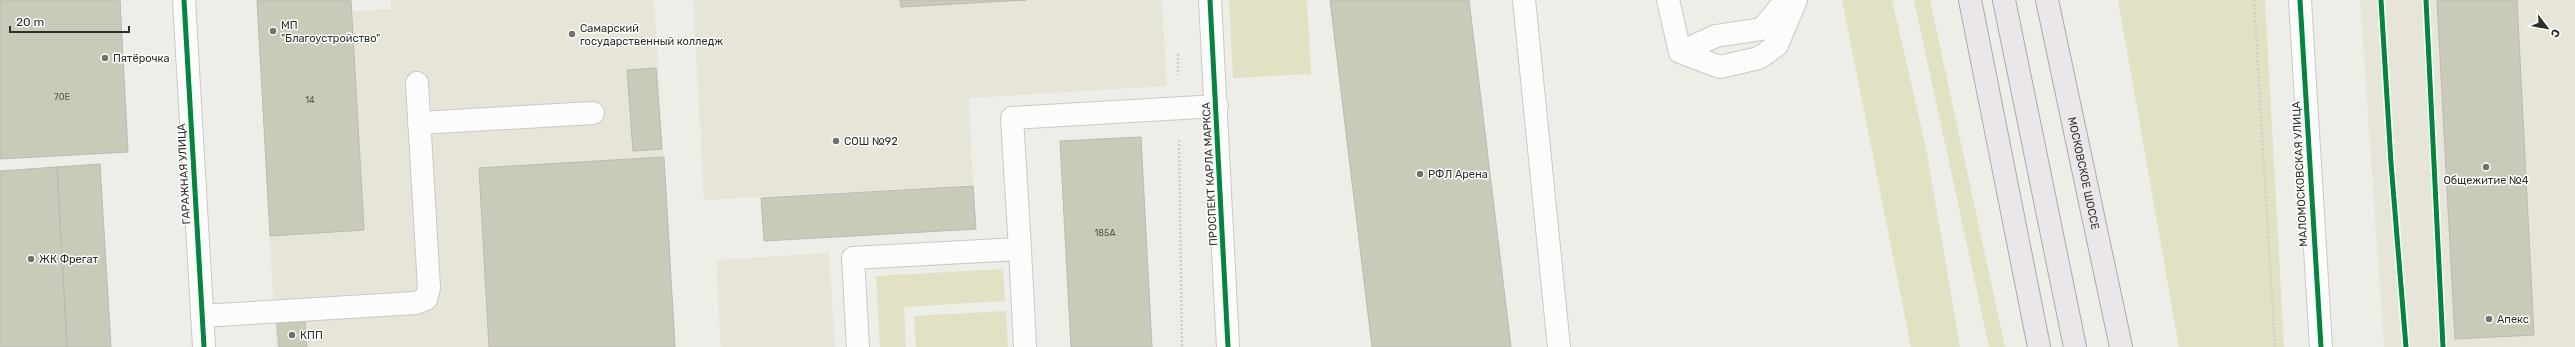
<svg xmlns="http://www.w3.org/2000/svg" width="2575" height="347" font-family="Rubik,sans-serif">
<rect width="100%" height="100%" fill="#eeeee8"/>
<!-- built -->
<path fill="#e6e5d7" d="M391 0H654L675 347H276L270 236 364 230 352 11 391 9Z
M693 0H1162L1167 86 969 98 973 185 704 200Z
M2360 0H2575V347H2384Z
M829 253 835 347H721L716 260Z"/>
<!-- green -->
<path fill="#e2e1c4" d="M1229 0H1307L1311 74 1233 78Z
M1842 0H1892L1926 148 1960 347H1911Z
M1914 0H1930L2005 347H1989Z
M2118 0H2265L2284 347H2179Z
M1003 269 1005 301 904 307 906 347H880L876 276Z
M1006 311 1008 347H916L914 316Z"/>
<!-- building -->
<path fill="#cacab8" stroke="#babab5" d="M0 0H120L128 152 0 159Z
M257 0H351L364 230 270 236Z
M900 0H1026L901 7Z
M1330 0H1469L1511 347H1372Z
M2437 0H2517L2534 335 2455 339Z
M656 68 662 149 633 151 627 70Z
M1141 137 1152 347H1071L1060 141Z
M664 157 675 347H489L479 168Z
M100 164 111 347H67L57 167Z
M57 167 67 347H0V171Z
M973 186 976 229 764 241 761 198Z
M305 321 307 347H279L277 323Z"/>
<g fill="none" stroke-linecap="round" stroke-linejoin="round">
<defs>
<path id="service" d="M1524 0 1559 347
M1668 0 1680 52 1716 36 1762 29 1786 0
M1680 52 1720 67 1759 58 1777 45 1796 0
M419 123 593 113
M1020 249 1025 347
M202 316 416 303 426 299 429 288 417 83
M858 347 853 258 1020 249 1012 118 1217 106"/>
<path id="minor" d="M184 0 204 347
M1210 0 1228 347
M2300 0 2321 347"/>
<g id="primary">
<path d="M1970 0 2039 347"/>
<path d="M2004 0 2075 347"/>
<path id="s1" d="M2047 0 2121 347"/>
</g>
</defs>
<!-- service casing -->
<use href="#service" stroke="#cacac5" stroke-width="24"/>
<!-- minor casing -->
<use href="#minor" stroke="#cacac5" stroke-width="24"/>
<!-- primary casing -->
<use href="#primary" stroke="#afa8ac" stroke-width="24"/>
<!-- path -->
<path stroke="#cfcfcc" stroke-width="2.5" stroke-dasharray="2 2" stroke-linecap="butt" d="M2254 0 2275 347
M2381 0 2391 163 2406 347
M2426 0 2443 347
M1178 54V75
M1179 140 1182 347"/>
<!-- service -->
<use href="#service" stroke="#fcfcfc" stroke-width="22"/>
<!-- minor -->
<use href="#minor" stroke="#fcfcfc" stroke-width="22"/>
<!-- primary -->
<use href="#primary" stroke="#ebe6e9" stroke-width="22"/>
<defs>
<path id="cycleway" d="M184 0 204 347
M1210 0 1228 347
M2300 0 2321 347
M2381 0 2391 163 2406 347
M2426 0 2443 347"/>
</defs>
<!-- cycleway casing -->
<use href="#cycleway" stroke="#fff" stroke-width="8"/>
<!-- cycleway -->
<use href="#cycleway" stroke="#00873e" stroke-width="5"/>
</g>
<!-- markers -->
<g fill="#72726c" stroke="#fff" stroke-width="1.5">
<circle cx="273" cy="31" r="4"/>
<circle cx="572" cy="34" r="4"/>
<circle cx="105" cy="58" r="4"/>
<circle cx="836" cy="141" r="4"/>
<circle cx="2486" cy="167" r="4"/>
<circle cx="1420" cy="174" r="4"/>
<circle cx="31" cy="259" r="4"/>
<circle cx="2489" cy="319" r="4"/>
<circle cx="292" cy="335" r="4"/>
</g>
<g text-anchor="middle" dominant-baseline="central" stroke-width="3" stroke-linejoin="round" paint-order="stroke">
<!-- number labels -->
<g font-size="9" fill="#56564e">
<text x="62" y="97">70Е</text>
<text x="310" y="100">14</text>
<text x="1105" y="233">185А</text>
</g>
<!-- poi labels -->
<g font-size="11" fill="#2f2f2a" stroke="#fff" text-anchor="start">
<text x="281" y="25">МП<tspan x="281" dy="13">"Благоустройство"</tspan></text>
<text x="580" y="28">Самарский<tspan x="580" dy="13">государственный колледж</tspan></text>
<text x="113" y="58">Пятёрочка</text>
<text x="844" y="141">СОШ №92</text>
<text x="1428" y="174">РФЛ Арена</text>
<text x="2486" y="180" text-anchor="middle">Общежитие №4</text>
<text x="39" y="259">ЖК Фрегат</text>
<text x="2497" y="319">Апекс</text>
<text x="300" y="335">КПП</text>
</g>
<!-- street labels -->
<g font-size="11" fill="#2f2f2a" stroke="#fff">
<text transform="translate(184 174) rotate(-93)">ГАРАЖНАЯ УЛИЦА</text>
<text transform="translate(1210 174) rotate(-93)">ПРОСПЕКТ КАРЛА МАРКСА</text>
<text stroke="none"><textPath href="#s1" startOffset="177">МОСКОВСКОЕ ШОССЕ</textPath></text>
<text transform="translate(2300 174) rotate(-93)">МАЛОМОСКОВСКАЯ УЛИЦА</text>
</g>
</g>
<!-- north arrow -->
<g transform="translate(2547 28) rotate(122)" stroke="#ffffff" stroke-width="3" paint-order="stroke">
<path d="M0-3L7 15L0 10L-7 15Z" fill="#2f2f2a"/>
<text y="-6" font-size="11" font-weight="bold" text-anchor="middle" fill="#2f2f2a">С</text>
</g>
<!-- scale -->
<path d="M10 26v6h119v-6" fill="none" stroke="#2f2f2a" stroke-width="2"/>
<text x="16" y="26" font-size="12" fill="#2f2f2a" stroke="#ffffff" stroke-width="3" paint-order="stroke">20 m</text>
</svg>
